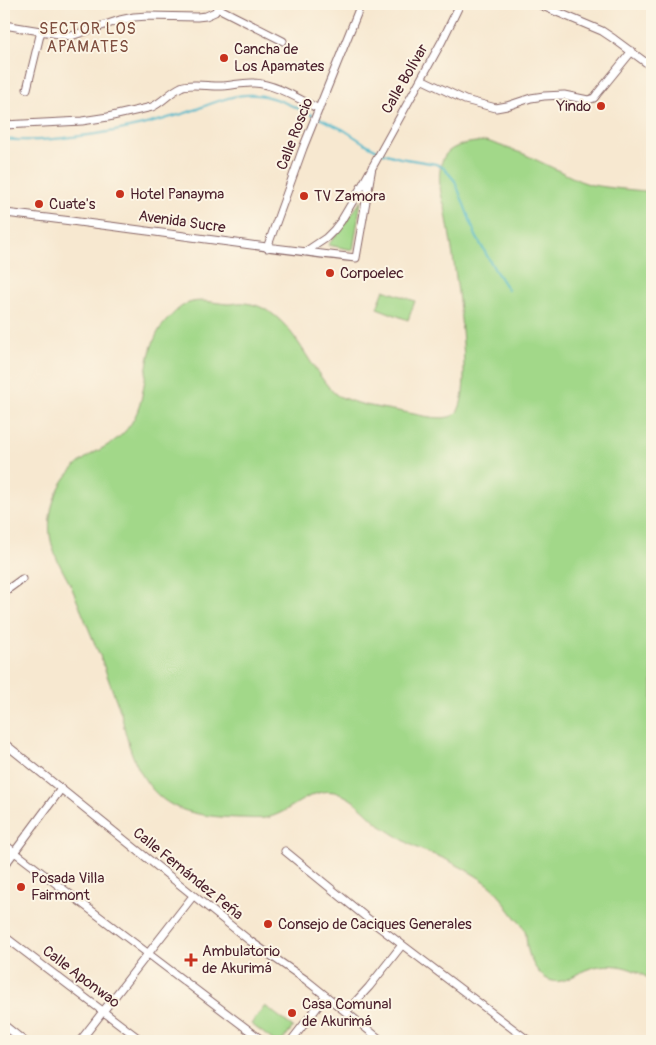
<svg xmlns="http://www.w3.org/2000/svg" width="656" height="1045" font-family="Pangolin,sans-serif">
<rect width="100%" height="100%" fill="#fcf5e5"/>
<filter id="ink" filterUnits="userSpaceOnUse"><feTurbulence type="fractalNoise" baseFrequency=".02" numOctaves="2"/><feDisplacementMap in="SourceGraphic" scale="10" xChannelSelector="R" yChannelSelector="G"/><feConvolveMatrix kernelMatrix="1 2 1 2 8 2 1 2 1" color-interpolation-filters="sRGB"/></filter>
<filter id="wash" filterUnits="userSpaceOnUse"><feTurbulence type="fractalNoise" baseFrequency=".0096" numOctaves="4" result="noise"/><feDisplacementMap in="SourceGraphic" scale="20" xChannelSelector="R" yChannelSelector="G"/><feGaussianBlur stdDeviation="1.12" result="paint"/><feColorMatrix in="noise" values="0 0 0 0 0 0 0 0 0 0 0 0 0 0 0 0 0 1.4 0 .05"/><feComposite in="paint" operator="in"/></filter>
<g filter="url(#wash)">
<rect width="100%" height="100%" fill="#f7e8d0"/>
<!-- green -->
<path fill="#a2d889" stroke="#767c5a" d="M487 141 524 154 580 181 592 185 613 188 645 191 652 193V981C631 965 605 960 581 972 571 977 561 985 549 980 537 975 529 958 527 946 526 938 527 936 524 929 520 921 519 923 514 916 506 907 502 897 494 889 484 879 456 864 443 858 435 855 427 852 419 849 407 843 394 834 383 827 369 817 359 802 343 795 317 782 296 808 273 816 263 820 250 818 239 818 213 817 180 815 159 796 143 782 132 758 127 738 124 729 123 721 121 713 117 702 113 692 109 681 105 670 102 659 97 649 88 628 80 607 71 586 65 574 57 562 53 548 43 519 55 484 78 464 89 454 103 449 114 441 153 413 138 371 157 334 159 329 164 324 167 320 173 314 178 308 186 304 200 298 213 303 228 304 234 304 239 302 245 303 284 307 301 350 321 377 326 384 331 391 338 396 341 397 351 401 354 402 371 407 387 409 404 412 416 414 442 422 454 415 479 400 450 237 445 207 439 193 435 162 449 151 460 143 474 142 487 141Z
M361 201 353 250 328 245 342 228Z
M384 290 415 301 408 320 377 308Z
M265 1006 293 1027 282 1041H274L251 1024Z"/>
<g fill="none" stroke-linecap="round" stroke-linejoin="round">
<!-- stream -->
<path stroke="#4db7cb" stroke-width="2" d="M317 117 344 130 364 143 379 151
M4 139C27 142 49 140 72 137 103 134 134 128 165 119 174 116 184 114 194 110 213 103 235 93 256 95 274 96 296 108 313 115
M383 153 400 158 436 164 444 168 455 181 476 236 495 270 508 290"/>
</g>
</g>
<g filter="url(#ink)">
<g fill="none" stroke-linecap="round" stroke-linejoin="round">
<defs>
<path id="minor" d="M538 4 602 31 614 39 652 67
M218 8 283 41
M4 25 71 36 120 20 134 17 148 16 197 17 206 16 215 12 220 4
M421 79 465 100 496 108 507 106 531 98 544 96 564 95 588 100 594 98 597 94 632 51
M27 89 41 31
M4 125 82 121 108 117 152 107C163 102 170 92 181 87 188 83 207 86 216 86 229 87 241 82 254 83 276 84 300 100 319 109
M4 213C122 226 239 245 356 258L372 167
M267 248 303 148 361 4
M305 252 326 238 334 230 341 221 363 184 442 41 460 4
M4 592 22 579
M4 743 250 941 306 980 382 1041
M4 844 263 1041
M285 851 367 918 529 1041
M4 866 61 789
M4 936 142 1041
M346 1012 369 987 402 945
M4 1025 24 1041
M80 1041 193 896
M291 1041 326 996"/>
</defs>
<!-- minor casing -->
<use href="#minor" stroke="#876565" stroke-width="9"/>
<!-- minor -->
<use href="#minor" stroke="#fff" stroke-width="7"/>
</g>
</g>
<!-- markers -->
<g fill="#c8321e" stroke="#fcf5e5" stroke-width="2">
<circle cx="224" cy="58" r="5"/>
<circle cx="601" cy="106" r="5"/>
<circle cx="120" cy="194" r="5"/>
<circle cx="304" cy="196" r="5"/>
<circle cx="39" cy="204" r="5"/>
<circle cx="330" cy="273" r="5"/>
<circle cx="21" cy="887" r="5"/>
<circle cx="268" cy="924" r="5"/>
<path d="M188.5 952.5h5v5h5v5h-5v5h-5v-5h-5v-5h5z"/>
<circle cx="292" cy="1013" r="5"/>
</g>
<g text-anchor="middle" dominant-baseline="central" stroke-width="4" stroke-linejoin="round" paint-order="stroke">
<!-- poi labels -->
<g font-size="15" fill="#4a1f2b" stroke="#fcf5e5" text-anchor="start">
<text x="234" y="49">Cancha de<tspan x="234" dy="17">Los Apamates</tspan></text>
<text x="591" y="106" text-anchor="end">Yindo</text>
<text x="130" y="194">Hotel Panayma</text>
<text x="314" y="196">TV Zamora</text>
<text x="49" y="204">Cuate's</text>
<text x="340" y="273">Corpoelec</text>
<text x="31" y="878">Posada Villa<tspan x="31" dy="17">Fairmont</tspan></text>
<text x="278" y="924">Consejo de Caciques Generales</text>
<text x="202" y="951">Ambulatorio<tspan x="202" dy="17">de Akurimá</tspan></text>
<text x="302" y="1004">Casa Comunal<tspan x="302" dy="17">de Akurimá</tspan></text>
</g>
<!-- street labels -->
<g font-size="15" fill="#4a1f2b" stroke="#fcf5e5">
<text transform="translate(405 79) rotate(-60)">Calle Bolívar</text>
<text transform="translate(295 134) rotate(-69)">Calle Roscio</text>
<text transform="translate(182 222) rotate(8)">Avenida Sucre</text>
<text transform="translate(188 874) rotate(39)">Calle Fernández Peña</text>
<text transform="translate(81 977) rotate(37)">Calle Aponwao</text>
</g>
<!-- neighbourhood labels -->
<g font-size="16" letter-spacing="1" fill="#7f4e3f" stroke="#fcf5e5">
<text x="88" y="29">SECTOR LOS<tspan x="88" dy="18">APAMATES</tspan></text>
</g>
</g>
<!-- margin -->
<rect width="656" height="1045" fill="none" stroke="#fcf5e5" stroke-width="20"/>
</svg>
